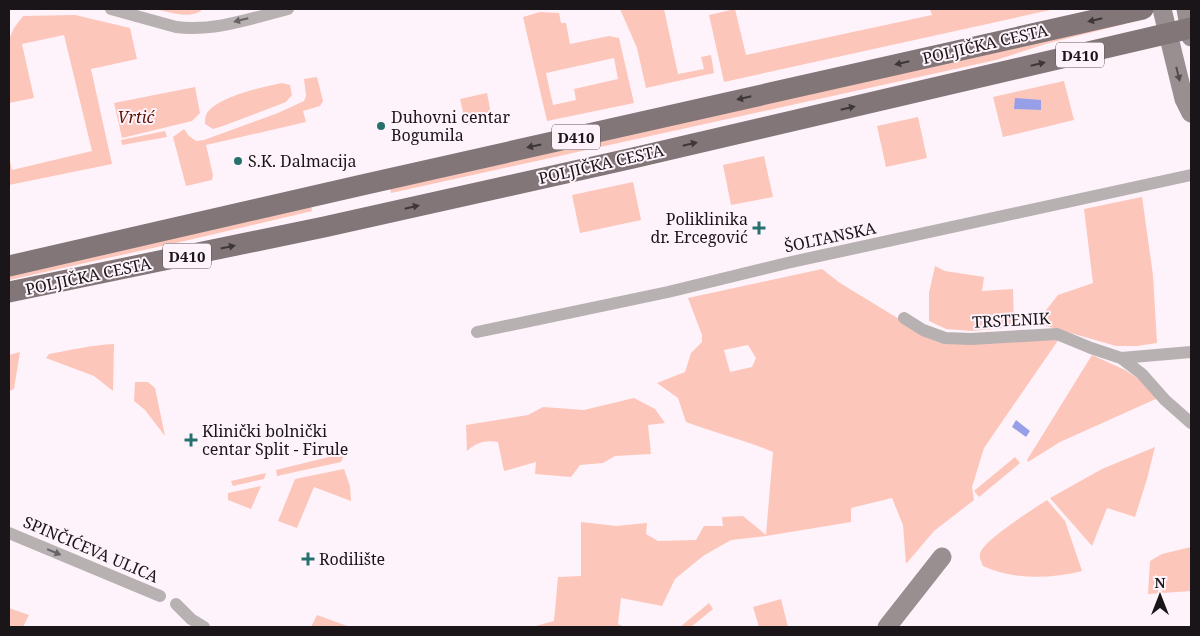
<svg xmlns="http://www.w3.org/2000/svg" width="1200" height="636" font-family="'Noto Serif',serif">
<rect width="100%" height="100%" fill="#fef3fb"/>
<!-- green -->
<path fill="#fdc6ba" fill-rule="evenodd" d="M155 9H201V11C188 19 169 12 155 9Z
M620 9H664L678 74 704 69 701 57 711 55 714 73 646 88 637 48Z
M735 9 746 55 932 15 930 9H1055L724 82 709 15Z
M540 12 559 13 561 23H566L570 44 609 36 619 38 634 103 547 121 523 17ZM614 58 618 79 574 89 576 100 553 105 546 73Z
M75 15 130 28 137 59 91 69 112 164 9 185V156L12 170 92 151 64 35 22 44 34 98 9 103V39L14 28 23 16Z
M1123 19 1125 24 1049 43 996 60 391 193 390 187Z
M317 77 323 101 320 106 303 111 306 122 206 145 213 175 212 180 186 186 173 137 184 129 189 136 196 141 204 140 278 113 304 101 306 96 304 79Z
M1064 81 1074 120 1003 137 993 97Z
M282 83 290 85 292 95 286 102 223 126 213 129 205 124C205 120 205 116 207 113 219 96 263 87 282 83Z
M195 87 200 113 192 121 122 138 114 103Z
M487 93 492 119 466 125 460 99Z
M918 117 927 158 886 167 877 126Z
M165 131 167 137 122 145 121 140Z
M764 156 773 197 731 205 723 165Z
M633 182 641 220 580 233 572 195Z
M1142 197 1153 275 1157 343 1137 346H1116L1036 323 1058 295 1093 283 1084 209Z
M311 204 312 211 189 240 9 280V275Z
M935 266 945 271 984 277 982 291 1013 289 1014 327 972 331 946 329 929 321V293Z
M822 269 840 283 935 341 966 344 1059 339 984 448 972 487 974 500 934 531 906 564 903 525 892 498 851 508V522L766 536 731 540 703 556 675 579 662 606 621 598 618 624 624 627H532L554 621 558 577 581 576V522L616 526 647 523 646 534 658 541 696 540 704 526H723L722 517 743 516 766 535 773 452C745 440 715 433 686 422L678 398 657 383 685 372 691 353 702 342V335L688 298ZM748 345 756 358 752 367 730 372 724 350Z
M114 344 113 391 94 376 46 358 49 354C71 350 92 345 114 344Z
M20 352 14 389 9 391V355Z
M1092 355 1125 370 1142 381 1158 398 1060 442 1028 462 1027 460Z
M135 382H148L155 388 165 436 145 410 134 401Z
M634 398 655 409 665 423 648 425 651 454 615 456 603 463 580 465 571 477 535 474 536 462 504 471 498 442C486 440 477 442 467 451L466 425 528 415 543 407 584 410Z
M1155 447 1147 479 1135 517 1107 508 1092 546 1050 498 1102 469Z
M345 453 341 462 277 476 276 470Z
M1015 457 1020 463 979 497 974 491Z
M344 469 350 486 351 501 314 487 297 528 278 521 295 479Z
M266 473 264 479 233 486 231 481Z
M261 486 251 509 228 500V493Z
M1047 500 1065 521 1082 571C1050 579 1014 580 983 566 981 561 978 556 981 551 988 538 1033 509 1047 500Z
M1191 547V591L1148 594 1150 561 1162 554Z
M781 599 788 627H759L753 607Z
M709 603 713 609 691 627H680Z
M9 608 29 615 23 627H9Z
M317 615 350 627H311Z"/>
<!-- water -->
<path fill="#979fe8" d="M1015 98 1041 100V110L1014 109Z
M1016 420 1030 431 1026 437 1012 427Z"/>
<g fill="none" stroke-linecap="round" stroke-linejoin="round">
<!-- street -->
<path stroke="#b8b1b2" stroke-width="12" d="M111 9 176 27C214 32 252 18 288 9
M904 318 923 330 945 338 971 339 1057 334 1091 348 1121 358 1142 374 1165 400 1191 423
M477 332 668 292 787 263 1191 175
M1121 358 1191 352
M9 533 160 596
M176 604 191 619 204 627"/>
<!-- secondary -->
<path stroke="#998f91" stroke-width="19" d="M1162 9 1184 99 1191 113
M1186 9 1191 37
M887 627 942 557"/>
<!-- primary -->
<path stroke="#837679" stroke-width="21" d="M9 266 362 185 1143 9
M9 292 324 227 633 158 1191 28"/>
</g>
<!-- one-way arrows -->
<defs><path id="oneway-solid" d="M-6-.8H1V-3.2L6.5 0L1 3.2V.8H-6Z" transform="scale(1.25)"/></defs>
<g fill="#686365">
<use href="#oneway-solid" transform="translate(241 20) rotate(166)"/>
<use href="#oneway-solid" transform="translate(54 552) rotate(23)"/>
</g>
<g fill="#3e373a">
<use href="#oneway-solid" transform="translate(1095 20) rotate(167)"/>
<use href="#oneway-solid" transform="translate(902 63) rotate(167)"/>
<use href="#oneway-solid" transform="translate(1038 64) rotate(-13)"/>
<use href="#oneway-solid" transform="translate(744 98) rotate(167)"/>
<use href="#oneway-solid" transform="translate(848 108) rotate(-13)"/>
<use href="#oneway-solid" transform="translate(690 144) rotate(-13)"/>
<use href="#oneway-solid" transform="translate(534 146) rotate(168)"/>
<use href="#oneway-solid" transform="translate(412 207) rotate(-13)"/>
<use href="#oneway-solid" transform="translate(228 247) rotate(-12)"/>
</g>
<use fill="#534c4e" href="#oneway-solid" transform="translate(1178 74) rotate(76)"/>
<!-- markers -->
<g fill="#26716e" stroke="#fef3fb" stroke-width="2">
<circle cx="381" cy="126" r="5"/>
<circle cx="238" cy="161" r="5"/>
<path d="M756.5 220.5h5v5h5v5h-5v5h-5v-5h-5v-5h5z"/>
<path d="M188.5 432.5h5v5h5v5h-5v5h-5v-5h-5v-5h5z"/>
<path d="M305.5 551.5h5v5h5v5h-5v5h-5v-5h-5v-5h5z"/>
</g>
<g text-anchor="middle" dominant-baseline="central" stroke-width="4" stroke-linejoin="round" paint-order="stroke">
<!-- shield labels -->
<g fill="#fef3fb" stroke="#5e585c" stroke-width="1">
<rect x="1056" y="42.5" width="48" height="25" rx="4"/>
<rect x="552" y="124.5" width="48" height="25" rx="4"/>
<rect x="163" y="243.5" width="48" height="25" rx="4"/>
</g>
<g font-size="15" font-weight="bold" fill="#191518">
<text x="1080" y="55">D410</text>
<text x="576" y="137">D410</text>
<text x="187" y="256">D410</text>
</g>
<!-- street labels -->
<g font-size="16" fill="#191518" stroke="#fef3fb">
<text transform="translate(985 44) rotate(-13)">POLJIČKA CESTA</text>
<text transform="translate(601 164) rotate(-13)">POLJIČKA CESTA</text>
<text transform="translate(830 237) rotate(-12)">ŠOLTANSKA</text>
<text transform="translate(88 276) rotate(-12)">POLJIČKA CESTA</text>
<text transform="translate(1011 320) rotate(-3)">TRSTENIK</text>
<text transform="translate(91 549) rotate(23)">SPINČIĆEVA ULICA</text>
</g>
<!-- park labels -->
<g font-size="16" font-style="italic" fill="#5d1304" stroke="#fef3fb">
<text x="136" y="117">Vrtić</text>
</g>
<!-- poi labels -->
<g font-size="16" fill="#191518" stroke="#fef3fb" text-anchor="start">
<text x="391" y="117">Duhovni centar<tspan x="391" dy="18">Bogumila</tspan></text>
<text x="248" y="161">S.K. Dalmacija</text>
<text x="748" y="219" text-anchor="end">Poliklinika<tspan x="748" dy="18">dr. Ercegović</tspan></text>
<text x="202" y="431">Klinički bolnički<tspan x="202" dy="18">centar Split - Firule</tspan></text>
<text x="319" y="559">Rodilište</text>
</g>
</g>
<!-- border -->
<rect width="1200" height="636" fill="none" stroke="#191518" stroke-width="20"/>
<!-- north arrow -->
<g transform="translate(1160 596)" stroke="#fef3fb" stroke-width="4" paint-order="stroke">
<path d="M0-4L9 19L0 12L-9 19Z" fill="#191518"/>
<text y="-8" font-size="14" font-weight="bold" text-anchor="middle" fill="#191518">N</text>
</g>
</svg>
